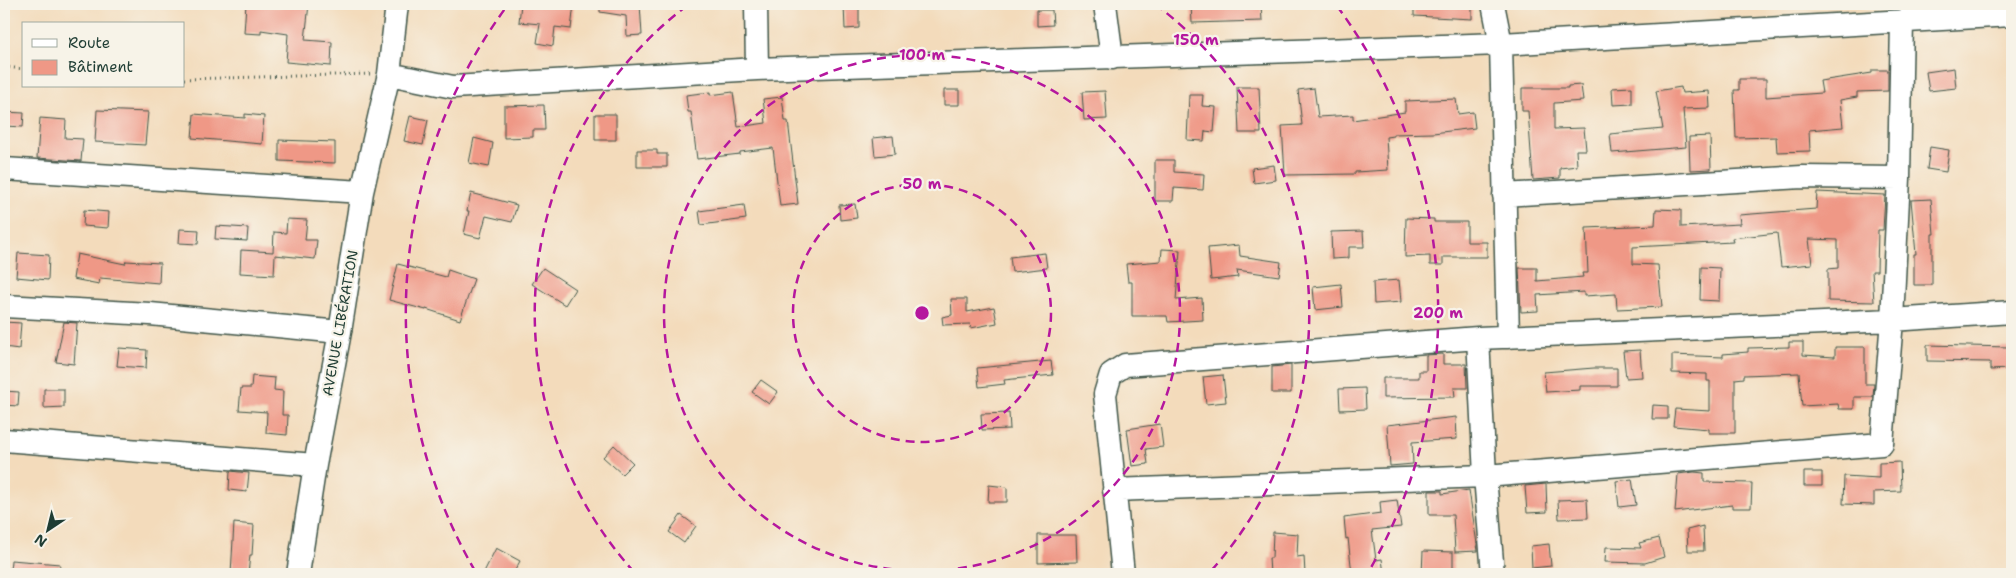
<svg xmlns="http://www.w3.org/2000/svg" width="2016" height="578" font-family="'Shantell Sans',sans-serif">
<rect width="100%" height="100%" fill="#f7f3e8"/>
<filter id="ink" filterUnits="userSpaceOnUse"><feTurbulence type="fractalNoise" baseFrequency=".02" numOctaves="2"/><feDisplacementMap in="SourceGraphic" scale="10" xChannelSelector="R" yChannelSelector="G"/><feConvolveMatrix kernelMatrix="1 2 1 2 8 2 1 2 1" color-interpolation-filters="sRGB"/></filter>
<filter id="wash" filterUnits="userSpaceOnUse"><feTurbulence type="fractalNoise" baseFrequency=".0096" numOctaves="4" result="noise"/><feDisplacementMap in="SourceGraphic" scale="20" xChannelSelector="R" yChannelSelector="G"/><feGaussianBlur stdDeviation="1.12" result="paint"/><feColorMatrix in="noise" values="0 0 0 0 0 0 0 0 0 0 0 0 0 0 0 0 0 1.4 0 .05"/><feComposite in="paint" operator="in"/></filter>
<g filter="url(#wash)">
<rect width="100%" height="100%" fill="#f3dbbb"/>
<g id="blocks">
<!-- building -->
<path fill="#ef9886" d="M246 4 280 7V4H309L305 40 332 42 331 66 286 62 288 34 261 30V34L244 33Z
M521 4H574L571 29 555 27 553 46 537 43 540 24 519 22Z
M600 4H640L642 35 627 36 626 16 600 12Z
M1191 4H1261L1262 21 1192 23Z
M1414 4H1472V19L1414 16Z
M844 5H859V28L845 29Z
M1037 10H1052L1053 25 1037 26Z
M1954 68 1956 88 1929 91 1926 72Z
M1872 70H1888V91L1857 92V97L1840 100 1843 127 1809 130 1810 151 1777 152 1776 137 1736 138 1734 90H1739V79H1766V97L1822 93 1820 81 1872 73Z
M1581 85 1583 101 1554 103V129L1584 128 1586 150H1576L1577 166 1560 168V178L1533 180 1528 111H1522V88H1568V86Z
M1237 87H1259L1261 133H1239Z
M1632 87V104L1613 105 1612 88Z
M1681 87 1682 93 1709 91 1710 108 1683 109 1686 147 1612 153 1610 134 1663 129 1656 91Z
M1314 88 1318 117 1353 115V120L1405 112V101L1456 99 1458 114 1473 112 1475 128 1433 133 1393 134V136L1386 137 1388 170 1355 172V174L1285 175 1282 126 1302 125 1298 90Z
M944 90H959V105H944Z
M1105 91 1107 119 1084 120 1082 92Z
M710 92V95L733 92 738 127 766 123 763 99 782 97 785 121H788L798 204 780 206 773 148 740 152V154L697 159 691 112H688L686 95Z
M1189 95H1203L1202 106 1216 107 1214 132 1205 131 1204 141 1187 140Z
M544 105 545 130H533V137L504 138V106Z
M97 110 148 112 145 145 95 142Z
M4 112 24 113 23 127 4 126Z
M194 114 245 118V114L264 116 262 144 192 138Z
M595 114H616V140H595Z
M410 116 428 120 423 145 404 141Z
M40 118 66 120 65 138 83 139 81 161 37 158Z
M893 136 895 154 875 156 873 138Z
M1710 136 1711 169 1690 170 1689 137Z
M474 138 493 143 489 167 469 163Z
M279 140 335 142V163L279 161Z
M1930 147 1949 150 1946 172 1927 169Z
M637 150H657V154H667V167H637Z
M1155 160H1174V172L1204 174 1203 190 1174 188 1173 201H1155Z
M1274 165 1276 180 1254 183 1252 168Z
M1817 192 1885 195 1883 230H1878L1877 271H1872L1874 302 1828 301V269L1838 268V240L1809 239 1812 264 1781 267 1777 233 1732 238 1733 242 1633 247V264L1658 265 1662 307 1617 309 1616 294 1584 296V292L1537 295 1538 311 1521 312 1519 268H1537V281L1583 277 1582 273H1588L1586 228 1655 225 1656 209 1681 210V227L1740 224 1739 215 1816 209Z
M471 193 517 205 512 222 486 216 480 238 464 234 469 211H467Z
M1931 199 1934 234H1932V285H1914V254H1916L1911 200Z
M855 204 857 218 840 220 839 205Z
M744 205 746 219 701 225 699 211Z
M84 210 109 212 108 228 83 226Z
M1406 218 1434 219V222H1467V242H1487V257H1443V265H1430V256L1405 257Z
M287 219 307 220 305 240H317L315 259 275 255 274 275 240 273 241 250 273 252 274 232 286 233Z
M216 226 248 228 247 241 215 239Z
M180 229 199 230 198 244 179 243Z
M1363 231 1364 247H1349V258L1332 259 1331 232Z
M1239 245 1240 256 1281 262 1279 276 1237 270 1238 277 1211 280 1208 248Z
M1162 249 1180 250 1176 300 1202 298 1203 320 1168 322 1167 316H1132V282H1128L1126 264 1161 261Z
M18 253 49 255 48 280 16 277Z
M1045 253 1047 268 1012 272 1010 257Z
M77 254 125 264 126 261 160 263 159 283 100 278 99 284 73 279Z
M398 264 446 277 448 270 474 279 460 320 426 309V310L389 300Z
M1701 267 1720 268 1719 301 1700 300Z
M543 268 575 289 565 305 532 284Z
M1399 280 1401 302 1374 304 1373 282Z
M1341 284 1343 307 1315 310 1313 287Z
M951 299H967V312L994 307 997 323 971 328 970 324 943 325 942 317 952 315Z
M4 322 21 323 19 349 4 347Z
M64 322 77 323 74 364 56 362Z
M1789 342H1803V355L1835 357V347H1865V384H1874L1873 397H1854V409H1839L1838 404 1802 406 1799 373 1744 375V378L1735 379V433H1709V429L1673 426 1675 409 1710 411V381H1707V374L1672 373V355L1723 357V354L1748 352V348L1789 347Z
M1927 345 2009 347 2010 369 1990 370V362L1927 361Z
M119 348 147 350 146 368 117 366Z
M1640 350 1642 377 1626 378 1623 351Z
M1443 354V364H1466L1467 388H1454L1455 397 1383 398V378H1419V371H1426V355Z
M1051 361 1053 375 1004 380 1005 384 979 387 977 368Z
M1291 365V393H1272V367Z
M1594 368H1617V386H1580V390L1546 392 1544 372Z
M1223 375 1226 402 1206 404 1203 377Z
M252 376 275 378 274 390 283 391 282 415H288L287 435 266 433 267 412 239 410 241 388H251Z
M761 380 778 392 769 404 752 392Z
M1365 388 1366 409 1340 410 1339 389Z
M44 389H64V407L44 408Z
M4 391 19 392 18 406 4 405Z
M1653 405 1668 406V419H1652Z
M1009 413 1010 429 982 430 981 414Z
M1456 417 1457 439 1412 442 1413 464 1390 466 1387 425Z
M1160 424 1163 447 1146 449 1148 464 1132 466 1127 429Z
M614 445 633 463 622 474 603 457Z
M1900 462 1901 491 1874 492V505L1843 504 1844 476 1879 478V463Z
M230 471 249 473 247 492 229 490Z
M1694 472 1704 473V482L1752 483 1751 508H1732V505L1675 512 1678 474Z
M1804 472H1822V486H1804Z
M1632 479 1636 505 1619 507 1616 481Z
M1546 484 1547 512 1527 513 1525 486Z
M989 485 1007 487V502H988Z
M1469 490 1478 551 1455 552 1453 515H1429V491H1442V494Z
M1587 499 1588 518 1559 519 1558 500Z
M1397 500 1401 527 1372 530 1376 560 1382 559 1384 574H1352L1348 538 1346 539 1344 518 1381 513 1380 502Z
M681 515 696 526 684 543 669 532Z
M234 523 254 525 252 555H250L248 574H231Z
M1703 526 1704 551H1688L1687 530Z
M1273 532 1298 534 1297 557 1304 556 1305 574H1270L1269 558H1272Z
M1038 535H1076L1077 562 1038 563Z
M1659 538 1664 557 1645 563 1605 562 1606 547 1641 548 1639 543Z
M1549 544 1551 566 1532 568 1531 546Z
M496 548 520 561 513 574H483Z
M1423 551 1453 552V574H1422Z
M11 560 60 564 59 574H10Z"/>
</g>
</g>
<g filter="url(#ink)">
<use href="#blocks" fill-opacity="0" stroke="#3f5548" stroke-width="1"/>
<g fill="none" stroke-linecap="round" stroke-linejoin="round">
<defs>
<path id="minor" d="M756 4 757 69
M1105 4 1112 58
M1493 4 1501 44 1508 337
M389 74 453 87 757 69 1501 44 2012 15
M4 169 362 192
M1504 195 1802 177 1899 178
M4 306 150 314 340 332
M1478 338 1485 476 1493 574
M4 440 315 465
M1114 490 1485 476 1882 444 1892 320 1899 178 1902 21
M298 574 315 465 340 332 362 192 389 74 397 4
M1123 574 1105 394 1111 374 1125 365 1478 338 1892 320 2012 312"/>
</defs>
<!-- minor casing -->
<use href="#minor" stroke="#3f5548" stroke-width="25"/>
<!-- path -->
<path stroke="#3f5548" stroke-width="3" stroke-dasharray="1 4" stroke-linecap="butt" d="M4 67 24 69
M184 79 371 74"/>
<!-- minor -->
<use href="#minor" stroke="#fff" stroke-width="22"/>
</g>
</g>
<!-- distance rings -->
<g fill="none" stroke="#b5179e" stroke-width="2.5" stroke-dasharray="9 6">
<circle cx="922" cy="313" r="129"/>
<circle cx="922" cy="313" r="258"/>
<path d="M634 572A387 387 0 0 1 689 4M1155 4A387 387 0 0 1 1210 572"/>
<path d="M475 571A516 516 0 0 1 507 6M1337 6A516 516 0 0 1 1369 571"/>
</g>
<g text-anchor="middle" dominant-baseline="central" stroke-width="4.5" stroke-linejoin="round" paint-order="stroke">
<!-- street labels -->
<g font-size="14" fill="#1f3d34" stroke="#f7f3e8">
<text transform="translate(340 323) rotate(-80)">AVENUE LIBÉRATION</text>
</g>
</g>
<circle cx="922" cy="313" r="8" fill="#b5179e" stroke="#f7f3e8" stroke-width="2.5"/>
<g font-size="15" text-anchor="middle" font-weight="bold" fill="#b5179e" stroke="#f7f3e8" stroke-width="4.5" stroke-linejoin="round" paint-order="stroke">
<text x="1196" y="45">150 m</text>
<text x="922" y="60">100 m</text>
<text x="922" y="189">50 m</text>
<text x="1438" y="318">200 m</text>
</g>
<!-- margin -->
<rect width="2016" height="578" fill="none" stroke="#f7f3e8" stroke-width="20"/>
<!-- legend -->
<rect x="22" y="22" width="162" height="65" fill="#f7f3e8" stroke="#a1aaa0"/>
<rect x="32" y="39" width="25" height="8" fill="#ffffff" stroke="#a1aaa0"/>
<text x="68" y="48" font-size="15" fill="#1f3d34">Route</text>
<rect x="32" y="60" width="25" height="15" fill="#ef9886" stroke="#a1aaa0"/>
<text x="68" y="72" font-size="15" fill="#1f3d34">Bâtiment</text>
<!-- north arrow -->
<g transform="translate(48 530) rotate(215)" stroke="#f7f3e8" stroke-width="4" paint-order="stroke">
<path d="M0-4L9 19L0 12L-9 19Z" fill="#1f3d34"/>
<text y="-8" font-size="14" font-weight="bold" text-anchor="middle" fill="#1f3d34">N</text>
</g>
</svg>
